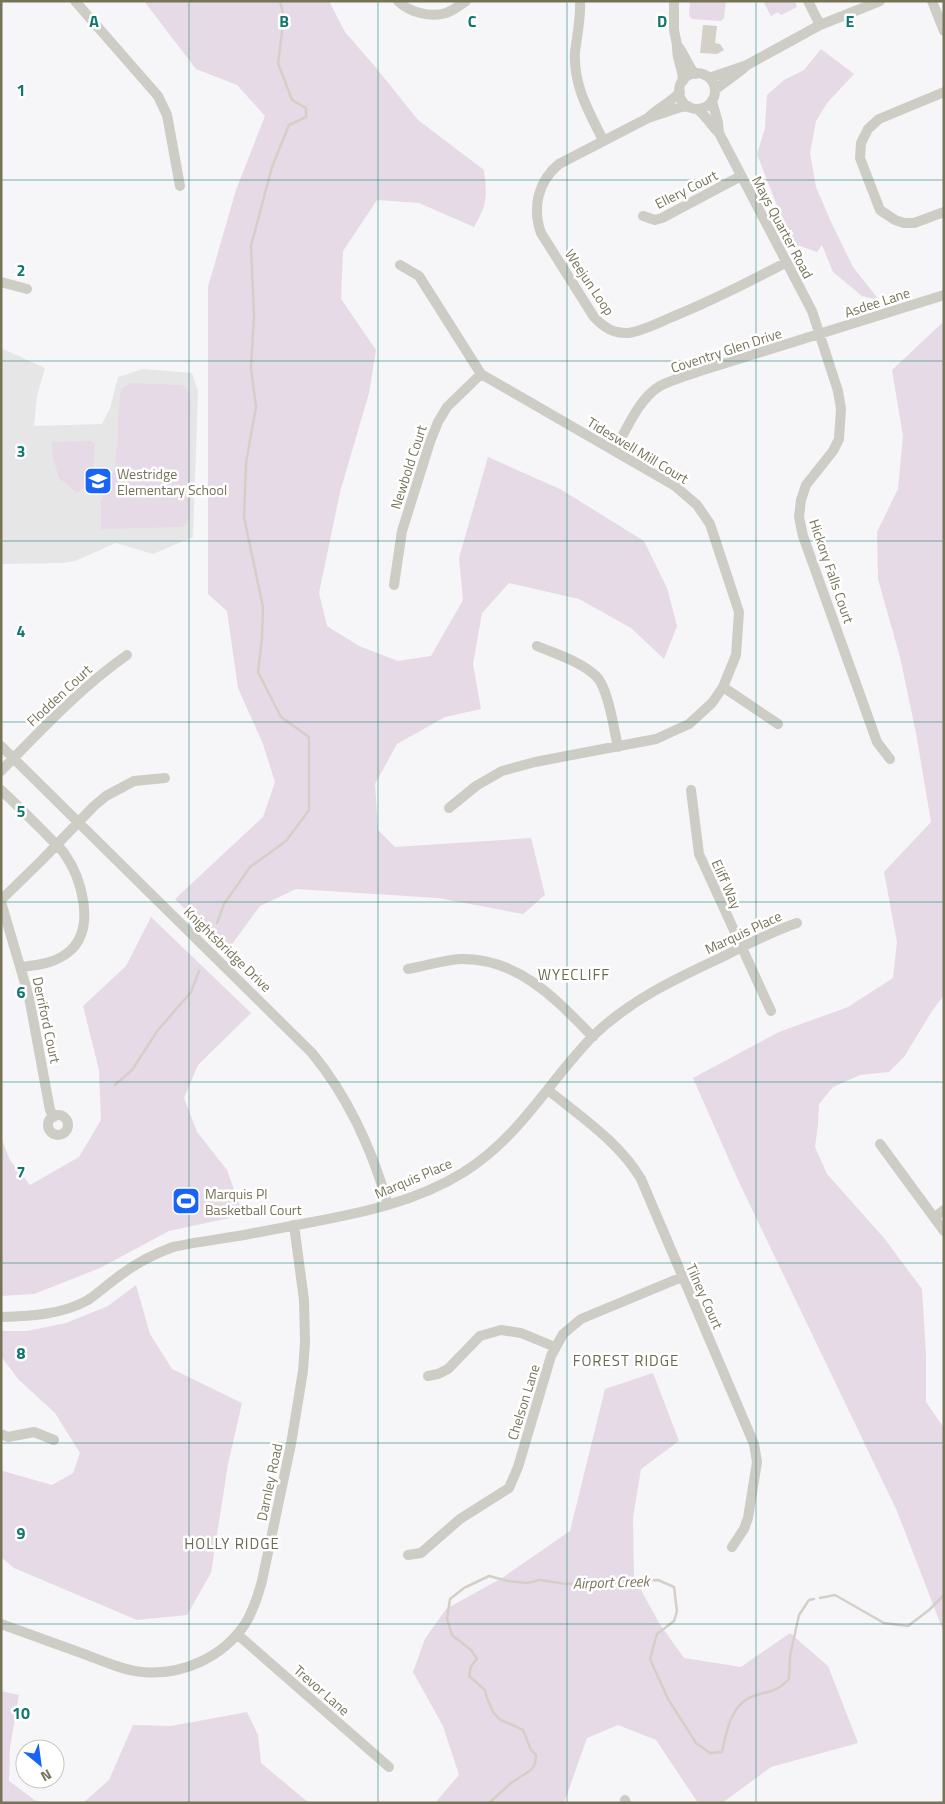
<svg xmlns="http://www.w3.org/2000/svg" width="945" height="1804" font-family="'Titillium Web',sans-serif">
<rect width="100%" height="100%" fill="#f6f5f8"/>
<!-- built -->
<path fill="#e7e6e6" d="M1 348 45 368 37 396 34 426 102 424 110 408 118 377 143 369 192 373 198 391 193 537 153 554 116 543 75 561 62 563 1 564Z"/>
<!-- green -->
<path fill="#e5dae5" d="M144 1H329L345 32 377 69 418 120 484 170C487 197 488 203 474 227L419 203 377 200 343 251 341 299 376 350 369 393 340 492 319 593 327 626 359 646 398 661 431 656 463 600 459 558 488 457 560 489 644 541 667 588 677 626 664 659 631 628 579 599 509 583 482 613 473 664 481 709 445 717 397 744 375 784 378 830 395 847 531 838 545 895 523 914 438 898 296 889 260 906 227 951 175 899 263 817 275 782 263 744 238 688 227 611 208 594V287L236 190 265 116 237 85 196 69Z
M690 1H726L724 18 721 21 692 19 689 15Z
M763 1H795L797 7 781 15 778 12 771 16Z
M821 49 854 74 827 103 816 121 810 153 816 187 831 222 853 267 879 300 862 296 833 272 822 245 817 252 797 245 790 232 779 211 757 154 765 128 767 95 784 80 804 70Z
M942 323 944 325V995L932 1011 904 1057 889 1072 860 1075 833 1087 819 1104 818 1124 815 1147 827 1174 884 1238 922 1289 926 1354V1402L944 1428V1633L897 1511 738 1180 693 1078 779 1032 848 1007 893 978 897 942 884 872 931 822 916 733 900 657 878 579 877 532 898 489 903 436 892 370Z
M130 383 182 385 191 394 190 519 182 527 101 529V501L114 470 118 439V416L121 389Z
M91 441 95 444C94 464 94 481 77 493L59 478 53 458 52 442Z
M151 917 251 1013 198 1065 184 1098 197 1132 227 1170 243 1215 169 1231 100 1268 34 1294 1 1296V1138L10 1160 30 1185 79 1157 101 1120 99 1070 83 1006 126 966Z
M136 1285 150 1334 172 1369 242 1403 228 1464 211 1573 187 1615 137 1620 14 1568 1 1557V1468L3 1471 52 1485 73 1473 80 1453 55 1413 18 1379 1 1356V1331H27L66 1323 108 1306Z
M653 1373 679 1441 641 1469 633 1517 634 1577 659 1623 684 1658 741 1667 790 1633 828 1666 858 1743 771 1767 722 1803H698L656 1740 618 1725 587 1738 564 1803H435L459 1775 443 1726 413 1672 425 1639 446 1609 502 1578 570 1531 605 1389Z
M1 1691 19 1695 10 1747 9 1781 36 1801 61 1803H1Z
M247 1712 258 1735 261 1763 309 1803H83L109 1780 133 1725 171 1726Z"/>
<!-- water -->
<path fill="#d5d0c7" d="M703 25 717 26 715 43 720 44 724 50 717 54 700 53Z"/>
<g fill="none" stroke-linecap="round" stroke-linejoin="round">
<!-- stream -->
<path stroke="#d5d0c7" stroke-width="2.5" d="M217 923 224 904 250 867 286 841 309 810V737L281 717 258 672 262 638 263 607 244 517 246 463 256 407 251 368 254 316 251 246 272 167 289 125 306 117V108L292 100 278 63 284 17 280 1
M115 1085 132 1070 158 1030 191 992 199 971
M820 1598 835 1595 884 1623 908 1626 929 1610 944 1595
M489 1803 511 1783 531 1770 535 1764 536 1755 531 1750 523 1730 499 1719 493 1712 487 1698 485 1690 469 1676 471 1666 477 1659 471 1650 452 1635 447 1619 450 1599 464 1588 489 1576 508 1581 527 1583 540 1580 566 1584 658 1580 674 1587 677 1611 674 1621 657 1634 650 1659 668 1699 696 1743 710 1753 722 1752C726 1733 731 1705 751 1697 768 1690 775 1694 789 1679L790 1656 799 1615 809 1600 814 1599"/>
<!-- minor -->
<path stroke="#cdccc5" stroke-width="10" d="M75 1 158 96 167 115 180 186
M398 1C409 12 430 18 446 13 453 11 460 5 466 1
M580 1C581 18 577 35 575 52 573 85 589 112 603 140
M674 1V30L677 45
M808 1 820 25
M932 1 944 31
M747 65 820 25 880 1
M679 91a18 18 0 1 1 36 0a18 18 0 1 1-36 0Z
M709 78 747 65C737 75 725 81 715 90
M683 81C683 68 676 58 677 45 685 54 687 65 695 74
M680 92C670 103 658 108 648 118L681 107 688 106
M944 92 879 119 868 129 861 143 860 158 880 210 895 220 904 223H914L944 212
M697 109C706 115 710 125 719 133L718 123 712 101
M648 118 559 164C538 181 532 208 541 233L594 317C603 327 615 334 628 333 643 331 658 323 672 317 712 301 749 282 787 262
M719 133 812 311 838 391 841 409 839 439 833 451 806 485 801 500 799 517 803 536 877 742 890 759
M643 216 655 220 662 218 741 176
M400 265 419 276 481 374 675 486 697 505 710 524 739 612 736 655 723 687 712 703 689 724 656 739 535 762 502 771 476 786 449 808
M1 282 27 289
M615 450C626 430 640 397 660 386 672 380 686 376 697 372L944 295
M394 585 402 531 430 442 438 422 447 407 481 374
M537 646C556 654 580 661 596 676 608 687 614 730 618 747
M723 687 778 724
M1 746 312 1053C349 1098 372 1149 388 1205
M1 771C41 730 80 688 127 655
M1 790C16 804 31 819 45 833 51 840 59 846 64 853 81 877 96 926 71 950 57 963 39 965 21 967
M691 790 699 854 771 1011
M1 900 41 861 94 806 106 796 134 781 165 778
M1 902 29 997 50 1110 54 1117
M408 969C426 966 443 960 461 959 518 958 556 999 593 1037
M548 1090C581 1117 619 1142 641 1179L754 1444 757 1462 748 1518 744 1529 732 1547
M48 1125a10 10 0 1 1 20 0a10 10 0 1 1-20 0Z
M880 1144 944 1231
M934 1218 944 1210
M1 1317C31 1316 61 1315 88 1300 100 1292 110 1282 122 1274 138 1262 154 1254 173 1247 196 1242 220 1239 244 1235 265 1231 286 1227 307 1223 361 1213 416 1202 464 1172 521 1136 548 1082 593 1036 629 1001 673 980 718 959 744 946 770 932 797 923
M428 1376 438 1374 448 1369 480 1336 501 1330 521 1333 555 1347
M1 1434 8 1437 34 1432 54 1440
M408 1555 421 1553 460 1519 509 1488 518 1467 551 1356 563 1334 581 1319 682 1277
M1 1624C29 1634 56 1644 84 1654 103 1661 122 1670 142 1672 182 1676 223 1657 245 1624 253 1611 258 1596 262 1581L291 1444 303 1371 305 1342 304 1300 294 1225
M237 1634 389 1767
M625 1800 626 1803"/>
</g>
<!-- grid -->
<path fill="none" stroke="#0f766e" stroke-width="1" stroke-opacity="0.55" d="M189 1V1803M378 1V1803M567 1V1803M756 1V1803M1 180H944M1 361H944M1 541H944M1 722H944M1 902H944M1 1082H944M1 1263H944M1 1443H944M1 1624H944"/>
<!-- icons -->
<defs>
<symbol id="school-square" viewBox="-11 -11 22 22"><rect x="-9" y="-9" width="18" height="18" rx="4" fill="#1764f6" stroke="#fff"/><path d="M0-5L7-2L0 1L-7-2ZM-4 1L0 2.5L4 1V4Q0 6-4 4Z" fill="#fff"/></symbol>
<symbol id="stadium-square" viewBox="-11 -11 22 22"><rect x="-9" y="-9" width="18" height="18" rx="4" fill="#1764f6" stroke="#fff"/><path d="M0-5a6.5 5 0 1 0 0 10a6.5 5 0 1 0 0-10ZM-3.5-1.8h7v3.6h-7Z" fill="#fff"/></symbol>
</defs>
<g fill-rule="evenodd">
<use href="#school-square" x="82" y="465" width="32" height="32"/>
<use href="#stadium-square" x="170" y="1185" width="32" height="32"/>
</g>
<g text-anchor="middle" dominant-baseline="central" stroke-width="5" stroke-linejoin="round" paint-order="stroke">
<!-- street labels -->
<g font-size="14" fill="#777358" stroke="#fff">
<text transform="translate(686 189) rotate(-27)">Ellery Court</text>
<text transform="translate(783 227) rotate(62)">Mays Quarter Road</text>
<text transform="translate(590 282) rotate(56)">Weejun Loop</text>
<text transform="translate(877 302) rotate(-18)">Asdee Lane</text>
<text transform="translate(726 350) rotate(-18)">Coventry Glen Drive</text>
<text transform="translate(638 450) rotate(31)">Tideswell Mill Court</text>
<text transform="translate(408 467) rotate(-72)">Newbold Court</text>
<text transform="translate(832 571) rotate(71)">Hickory Falls Court</text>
<text transform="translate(59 695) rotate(-43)">Flodden Court</text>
<text transform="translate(727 884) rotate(66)">Eliff Way</text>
<text transform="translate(743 932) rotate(-25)">Marquis Place</text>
<text transform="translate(228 949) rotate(44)">Knightsbridge Drive</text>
<text transform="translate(47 1020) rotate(78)">Derriford Court</text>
<text transform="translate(413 1178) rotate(-23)">Marquis Place</text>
<text transform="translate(705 1296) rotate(66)">Tilney Court</text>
<text transform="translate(523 1402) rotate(-73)">Chelson Lane</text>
<text transform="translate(269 1482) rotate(-78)">Darnley Road</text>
<text transform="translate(322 1690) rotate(41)">Trevor Lane</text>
</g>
<!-- poi labels -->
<g font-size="14" fill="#777358" stroke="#fff" text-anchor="start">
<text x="117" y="473">Westridge<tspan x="117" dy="16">Elementary School</tspan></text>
<text x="205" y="1193">Marquis Pl<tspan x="205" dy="16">Basketball Court</tspan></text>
</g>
<!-- neighbourhood labels -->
<g font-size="15" letter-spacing="1" fill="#6d6a52" stroke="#fff">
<text x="574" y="974">WYECLIFF</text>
<text x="626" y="1360">FOREST RIDGE</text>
<text x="232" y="1543">HOLLY RIDGE</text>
</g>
<!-- water labels -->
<g font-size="15" font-style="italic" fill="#7e725a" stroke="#fff">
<text transform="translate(611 1582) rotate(-2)">Airport Creek</text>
</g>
</g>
<g font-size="16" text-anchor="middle" font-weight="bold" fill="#0f766e" stroke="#fff" stroke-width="5" stroke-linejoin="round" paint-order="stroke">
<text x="94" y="27">A</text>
<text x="284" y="27">B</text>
<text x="472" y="27">C</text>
<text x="662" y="27">D</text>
<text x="850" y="27">E</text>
<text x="21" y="96">1</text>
<text x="21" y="276">2</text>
<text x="21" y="457">3</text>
<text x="21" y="637">4</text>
<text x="21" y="817">5</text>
<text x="21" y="998">6</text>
<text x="21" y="1178">7</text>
<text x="21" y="1359">8</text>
<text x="21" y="1539">9</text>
<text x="21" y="1719">10</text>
</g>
<!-- border -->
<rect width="945" height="1804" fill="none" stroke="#777358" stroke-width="5"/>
<!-- north arrow -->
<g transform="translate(40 1764) rotate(151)"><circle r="24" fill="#ffffff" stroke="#c9c7bc"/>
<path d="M0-4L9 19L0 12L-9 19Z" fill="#1764f6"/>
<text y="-8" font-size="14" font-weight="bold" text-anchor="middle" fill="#777358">N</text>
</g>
</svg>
